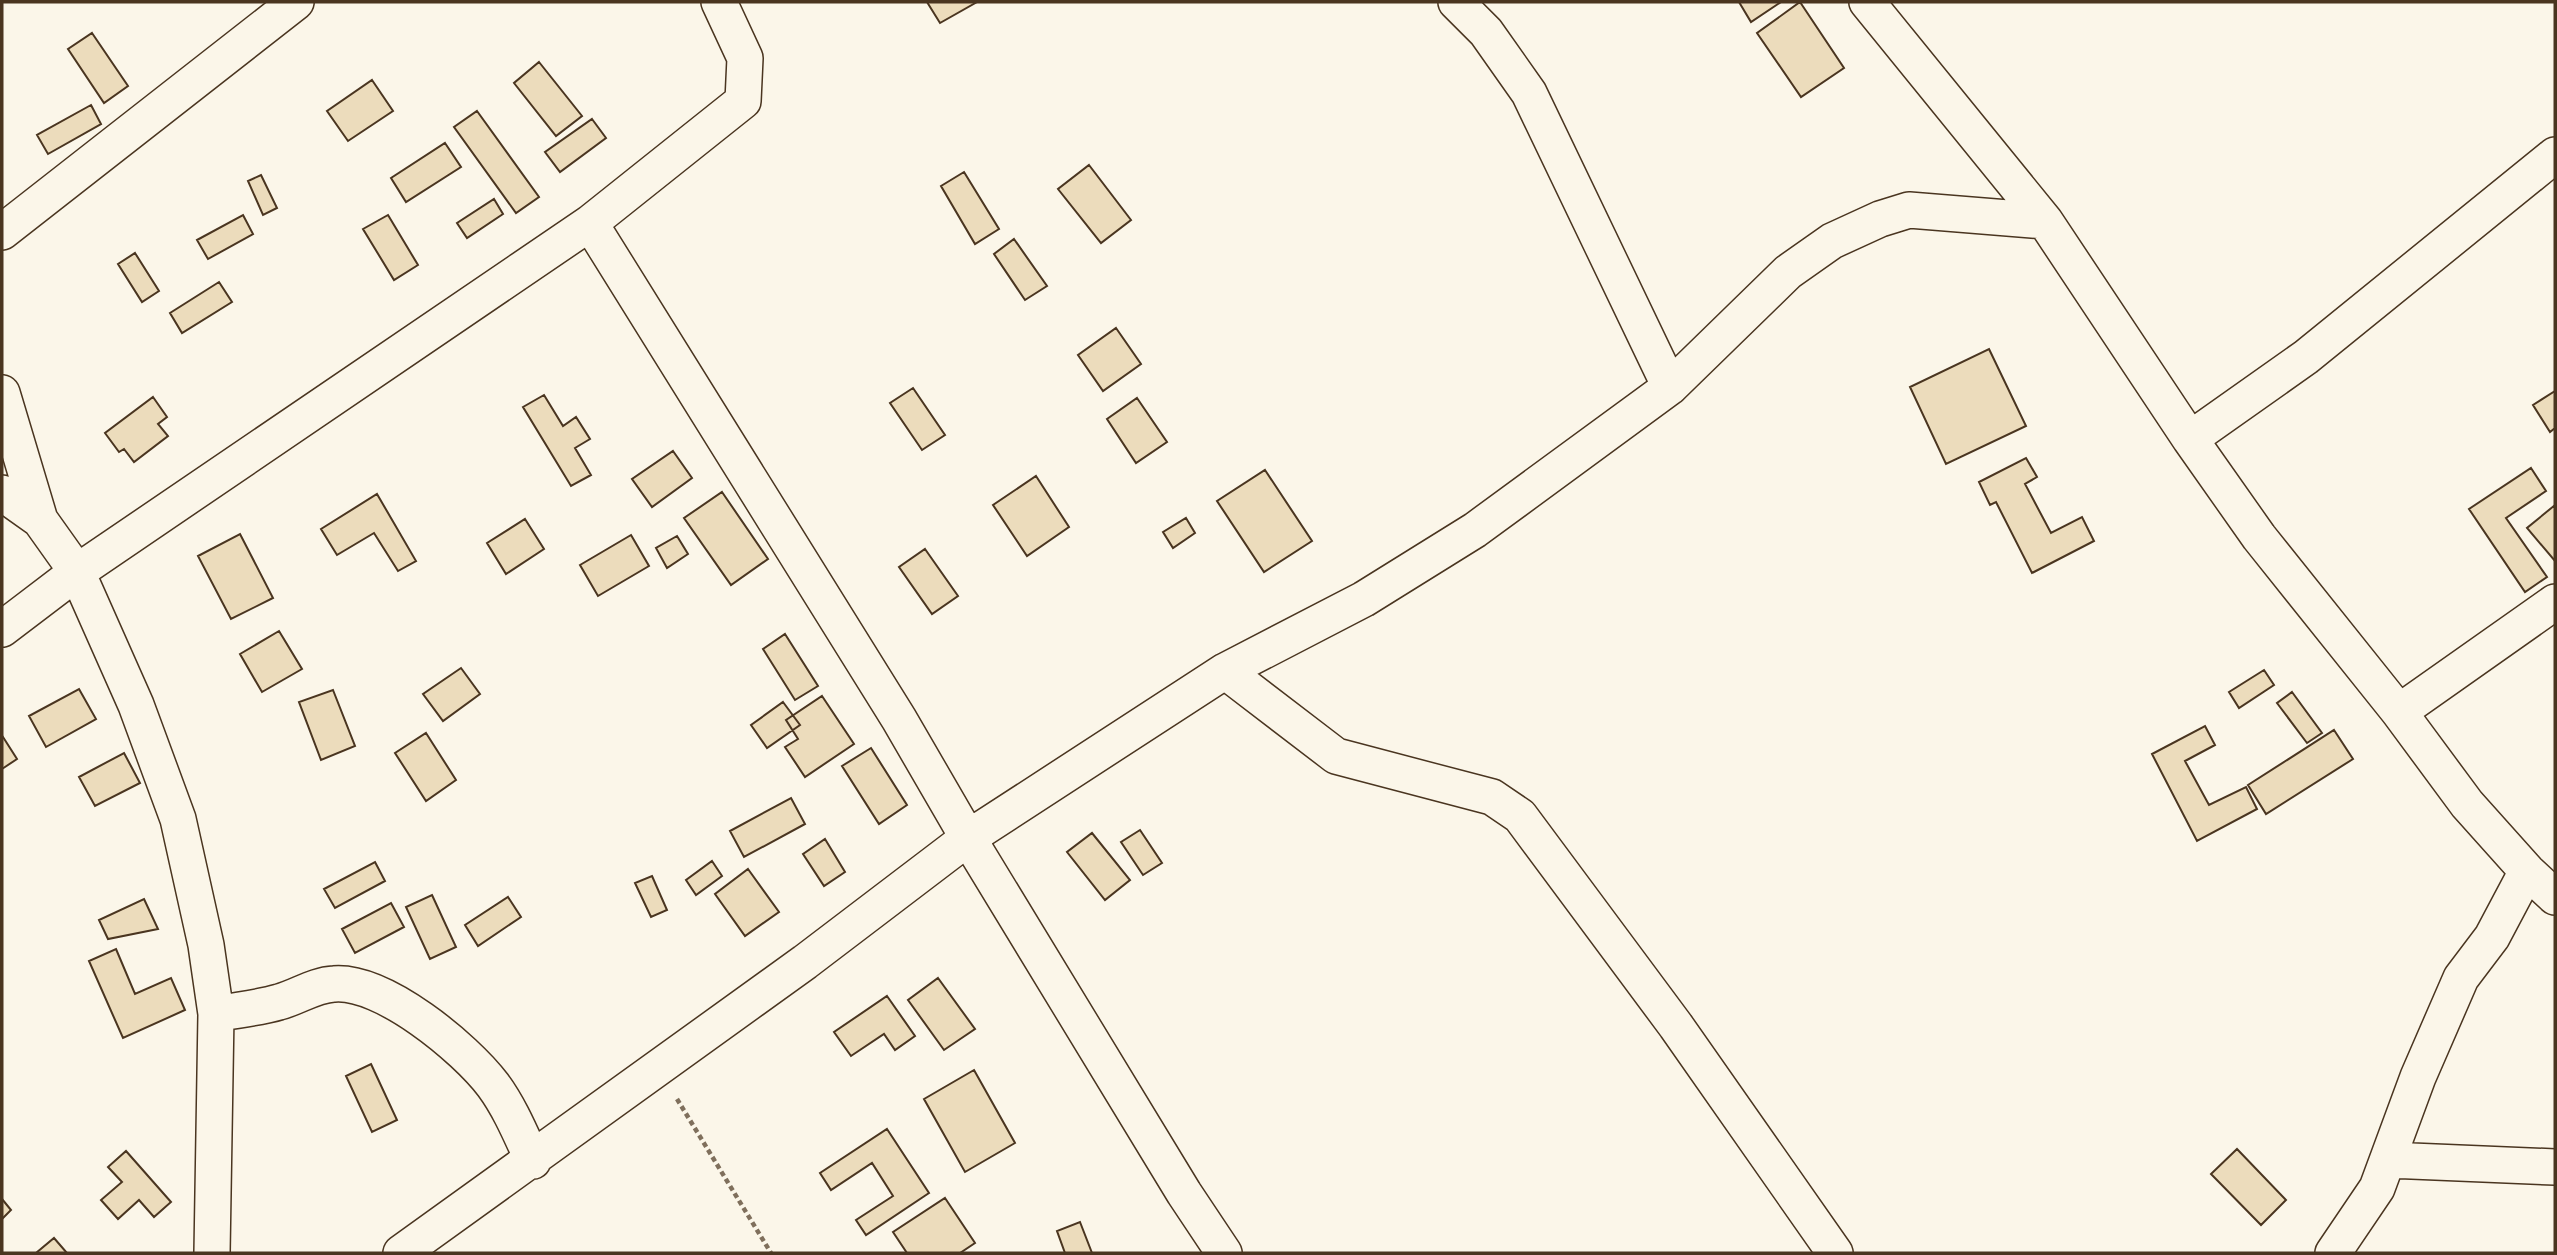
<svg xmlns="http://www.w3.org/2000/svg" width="2557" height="1255" font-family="Mulish,sans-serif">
<rect width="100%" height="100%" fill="#fbf6e9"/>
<!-- building -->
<path fill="#ecdcbc" stroke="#4a3520" stroke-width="2" d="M927 2H977L940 23Z
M1739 2H1781L1751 22Z
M1800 2 1844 68 1801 97 1757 33Z
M92 33 128 86 104 103 68 49Z
M539 62 582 116 556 136 514 83Z
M372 80 393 111 348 141 327 111Z
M91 105 101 124 48 154 37 135Z
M477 111 539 197 516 213 454 127Z
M592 119 606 138 560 172 545 152Z
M445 143 461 167 406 202 391 178Z
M1089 165 1131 220 1101 243 1058 189Z
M964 172 999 229 975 244 941 186Z
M261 175 277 208 263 215 248 181Z
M494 199 503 214 467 238 457 223Z
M243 215 253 234 208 259 197 240Z
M388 215 418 265 394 280 363 229Z
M1014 239 1047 286 1025 300 994 254Z
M135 253 159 291 142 302 118 264Z
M219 282 232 302 182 333 170 313Z
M1116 328 1141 364 1103 391 1078 355Z
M1989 349 2026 426 1946 464 1910 387Z
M913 388 945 435 922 450 890 403Z
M2555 391V428L2550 432 2533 405Z
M544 395 563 426 576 417 590 439 575 448 591 475 571 486 523 407Z
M153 397 167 417 158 424 168 436 134 462 124 449 119 452 105 433Z
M1137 398 1167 442 1136 463 1107 419Z
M673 451 692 478 652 507 632 479Z
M2026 458 2037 477 2025 484 2051 533 2082 517 2094 541 2032 573 1996 502 1990 505 1979 482Z
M2531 468 2546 491 2506 518 2547 577 2525 592 2469 509Z
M1265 470 1312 541 1264 572 1217 501Z
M1036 476 1069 527 1027 556 993 505Z
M722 492 768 559 731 585 684 518Z
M377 494 416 561 398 571 374 533 337 555 321 529Z
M2555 505V561L2527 528Z
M1186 518 1195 533 1173 548 1163 532Z
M525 519 544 549 506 574 487 543Z
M240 534 273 598 231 619 198 556Z
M631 535 649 566 598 596 580 565Z
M677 536 688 554 667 568 656 548Z
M925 549 958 596 932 614 899 567Z
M279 631 302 669 262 692 240 654Z
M785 634 818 686 795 700 763 649Z
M461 668 480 694 443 721 423 694Z
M2264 670 2274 685 2239 708 2229 692Z
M79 689 96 719 46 747 29 716Z
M333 690 355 746 321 760 299 702Z
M2292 692 2322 733 2307 743 2277 703Z
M822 696 854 744 805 777 785 747 798 739 786 720Z
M783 702 800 725 767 748 751 725Z
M2205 726 2215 745 2185 761 2209 805 2246 787 2257 809 2197 841 2152 754Z
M2334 730 2353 759 2266 814 2248 785Z
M426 733 456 780 426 801 395 753Z
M3 737 17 759 2 769V738Z
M871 748 907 805 879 824 842 766Z
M124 753 140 783 95 806 79 777Z
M791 798 805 824 744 857 730 831Z
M1140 830 1162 863 1143 875 1121 842Z
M1092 833 1130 880 1105 900 1067 852Z
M825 839 845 872 824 886 803 854Z
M712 861 722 876 696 895 686 880Z
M375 862 385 881 335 908 324 889Z
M748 869 779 912 745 936 715 894Z
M652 876 667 910 651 917 635 883Z
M432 895 456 947 430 959 406 907Z
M508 897 521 917 478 946 465 925Z
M144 899 158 929 108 939 99 920Z
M391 903 404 927 355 953 342 929Z
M116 949 135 994 171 978 185 1010 123 1038 89 961Z
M938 978 975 1029 944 1050 908 1000Z
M887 996 915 1036 895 1050 884 1034 851 1056 834 1032Z
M371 1064 397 1120 372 1132 346 1076Z
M974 1070 1015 1143 965 1172 924 1099Z
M887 1129 929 1193 866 1235 856 1220 893 1196 872 1163 831 1190 820 1173Z
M2237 1149 2286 1200 2261 1225 2211 1174Z
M126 1151 171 1202 154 1217 139 1200 118 1219 101 1200 122 1182 108 1167Z
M945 1198 975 1243 960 1253H907L893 1232Z
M2 1199 11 1210 2 1219Z
M1080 1222 1092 1253H1065L1057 1231Z
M54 1238 67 1253H36Z"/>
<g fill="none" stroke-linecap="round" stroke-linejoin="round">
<defs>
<path id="minor" d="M1456 2 1486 32 1529 93 1670 387
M1867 2 2045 221 2190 439 2259 537 2399 712 2467 804 2527 871 2555 897
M590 223 899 719 968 838 1184 1193 1224 1253
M2 232 296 2
M2 393 40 520
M2190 439 2306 357 2555 155
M2 493 40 520 77 572 136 705 178 819 206 945 216 1014 212 1253
M2 629 77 572 590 223 743 101 745 58 719 2
M1225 671 1336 756 1492 797 1520 816 1676 1026 1835 1253
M2399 712 2555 602
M216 1014C236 1010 259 1008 279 1002 298 997 314 985 334 984 383 980 465 1048 493 1085 510 1108 521 1135 533 1161
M2388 1160 2555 1167
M401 1253 805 962 968 838 1225 671 1364 599 1475 530 1670 387 1788 272 1832 241 1880 219 1909 210 2045 221
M2333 1253 2377 1188 2418 1077 2461 978 2492 937 2527 871"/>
</defs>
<!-- minor casing -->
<use href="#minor" stroke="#4a3520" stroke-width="38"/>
<!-- path -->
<path stroke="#7f6f5c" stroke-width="4.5" stroke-dasharray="5 3.5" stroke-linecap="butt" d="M677 1099 771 1253"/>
<!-- minor -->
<use href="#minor" stroke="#fbf6e9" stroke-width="35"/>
</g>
<!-- border -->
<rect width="2557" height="1255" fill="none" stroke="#4a3520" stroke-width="7"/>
</svg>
